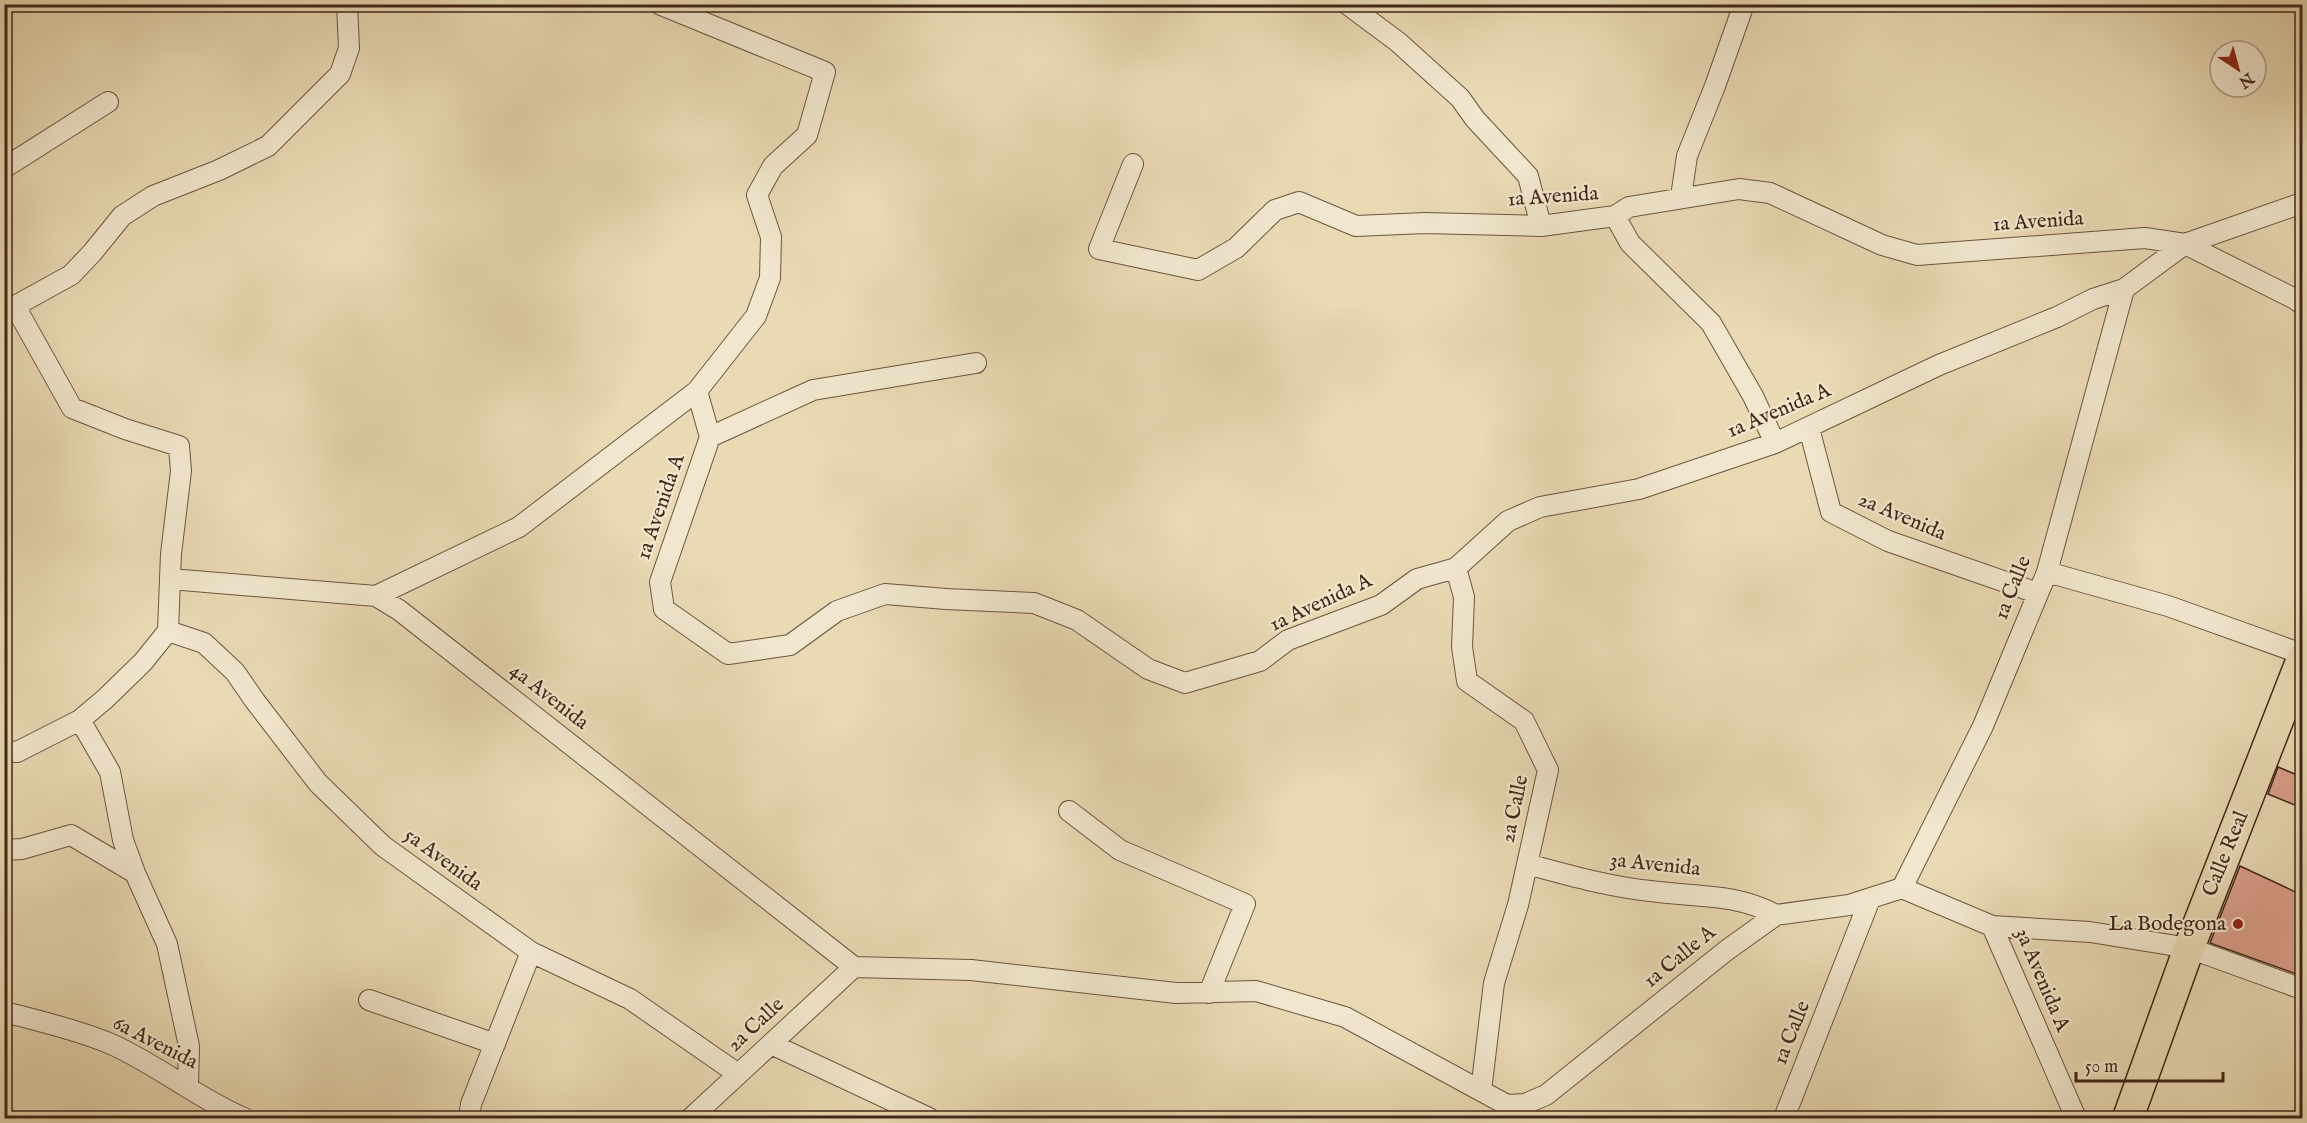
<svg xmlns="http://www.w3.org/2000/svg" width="2307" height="1123" font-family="'IM FELL English',serif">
<rect width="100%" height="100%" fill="#e9dab4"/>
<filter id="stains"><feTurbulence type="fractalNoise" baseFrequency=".00333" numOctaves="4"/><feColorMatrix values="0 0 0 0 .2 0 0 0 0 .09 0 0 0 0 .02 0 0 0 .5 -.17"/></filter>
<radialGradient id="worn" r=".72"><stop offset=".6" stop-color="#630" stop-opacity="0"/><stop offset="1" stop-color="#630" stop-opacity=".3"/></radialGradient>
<!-- building -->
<path fill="#dba08c" stroke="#422718" stroke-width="1.5" d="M2278 767 2302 777V808L2268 794Z
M2240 866 2302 895V976L2210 943Z"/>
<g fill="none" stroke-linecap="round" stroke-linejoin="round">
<defs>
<path id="minor" d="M659 4 825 72 807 135 773 166 757 195 771 237 770 278 756 316 697 391
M1347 4 1398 42 1460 98 1475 119 1528 176 1541 226
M1133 164 1099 249 1198 270 1236 248 1275 210 1299 202 1356 226 1425 223 1541 226 1615 216 1629 207 1739 189 1770 193 1882 245 1917 255 2145 238 2185 244 2295 299 2302 304
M4 168 108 102
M1681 197 1687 156 1715 86 1744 4
M1615 216 1630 243 1711 323 1753 396 1775 443
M4 305 15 306 71 275 92 253 122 216 153 196 219 170 268 146 340 74 349 48 347 4
M1809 428 1831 512 1888 541 2037 593
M710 437 660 582 664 609 728 654 790 645 837 611 885 594 946 599 1034 603 1077 620 1148 669 1185 683 1260 661 1288 640 1381 605 1417 579 1456 568 1508 521 1540 507 1639 489 1775 443 1939 365 2057 317 2093 299 2124 289 2185 244 2302 203
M710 437 813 390 976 363
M1456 568 1464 597 1462 647 1467 681 1524 721 1548 770 1518 905 1494 983 1481 1091
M2047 572 2168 606 2302 654
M170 579 376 596 399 610 854 967
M376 596 519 527 697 391 710 437
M168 631 204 643 235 672 255 701 318 783 383 846 531 952 630 999 738 1074
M80 720 110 772 123 840 135 873 167 944 189 1046 188 1086
M4 751 17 752 80 720 105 699 143 662 168 631 171 554 181 471 179 446 125 429 72 408 15 306
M1069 811 1120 850 1245 904 1209 993
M4 850 22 849 71 835 135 873
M1527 864C1571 876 1614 888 1659 892 1701 897 1738 894 1776 915
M1902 888 1983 726 2047 572 2124 289
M1902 888 1992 926 2090 932 2189 948 2302 989
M1992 926 2076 1118
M854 967 971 970 1176 993 1256 991 1345 1017 1507 1105 1523 1118
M369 1000 495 1044
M4 1012C37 1020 81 1031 111 1044 158 1065 197 1098 244 1118
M771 1044 929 1118
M1507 1105 1525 1104 1546 1095 1727 950 1776 915 1849 905 1902 888
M469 1118 471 1104 531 952
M691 1118 854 967
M1784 1118 1870 899"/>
<path id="primary" d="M2128 1118 2189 948 2302 659"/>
</defs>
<!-- minor casing -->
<use href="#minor" stroke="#6c543f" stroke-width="22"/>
<!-- primary casing -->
<use href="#primary" stroke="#422718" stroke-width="33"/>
<!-- minor -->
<use href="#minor" stroke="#f1e7ce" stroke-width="20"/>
<!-- primary -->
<use href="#primary" stroke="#e9dab4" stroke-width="30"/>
</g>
<!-- markers -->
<circle fill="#8f2418" stroke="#f1e7ce" stroke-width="2" cx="2238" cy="924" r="6"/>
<g text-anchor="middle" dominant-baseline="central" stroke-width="4.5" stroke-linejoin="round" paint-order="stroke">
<!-- street labels -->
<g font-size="21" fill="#422718" stroke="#f1e7ce">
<text transform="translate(1553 197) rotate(-4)">1a Avenida</text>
<text transform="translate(2038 222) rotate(-4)">1a Avenida</text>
<text transform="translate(1779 411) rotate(-23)">1a Avenida A</text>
<text transform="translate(661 507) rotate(-71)">1a Avenida A</text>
<text transform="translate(1902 517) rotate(23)">2a Avenida</text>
<text transform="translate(2013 588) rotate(-68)">1a Calle</text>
<text transform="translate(1321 603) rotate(-25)">1a Avenida A</text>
<text transform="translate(549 697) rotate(38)">4a Avenida</text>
<text transform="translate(1515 809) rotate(-78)">2a Calle</text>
<text transform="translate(2226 854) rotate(-68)">Calle Real</text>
<text transform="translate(443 860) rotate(36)">5a Avenida</text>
<text transform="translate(1655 865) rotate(6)">3a Avenida</text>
<text transform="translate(1680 957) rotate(-39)">1a Calle A</text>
<text transform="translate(2042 980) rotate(67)">3a Avenida A</text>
<text transform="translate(756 1025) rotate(-43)">2a Calle</text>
<text transform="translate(1792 1033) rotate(-68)">1a Calle</text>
<text transform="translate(155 1043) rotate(27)">6a Avenida</text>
</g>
<!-- poi labels -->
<g font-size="21" fill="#422718" stroke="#f1e7ce" text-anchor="end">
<text x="2226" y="924">La Bodegona</text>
</g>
</g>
<!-- margin -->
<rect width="2307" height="1123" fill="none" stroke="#e9dab4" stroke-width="24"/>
<rect x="6" y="6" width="2295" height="1111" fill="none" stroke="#422718" stroke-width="3"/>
<rect x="12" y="12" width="2283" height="1099" fill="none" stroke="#422718" stroke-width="1.5"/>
<!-- north arrow -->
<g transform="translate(2238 69) rotate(144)"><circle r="28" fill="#f1e7ce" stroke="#ab9a85" stroke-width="1.5"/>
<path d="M0-4.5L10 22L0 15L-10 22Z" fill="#8f2418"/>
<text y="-9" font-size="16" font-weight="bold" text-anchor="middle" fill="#422718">N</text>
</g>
<!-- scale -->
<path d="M2076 1072v9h147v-9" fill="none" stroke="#422718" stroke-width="3"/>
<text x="2085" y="1072" font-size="18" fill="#422718" stroke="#f1e7ce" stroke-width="4.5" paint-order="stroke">50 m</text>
<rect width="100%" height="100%" filter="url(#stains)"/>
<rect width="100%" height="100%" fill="url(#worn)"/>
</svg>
